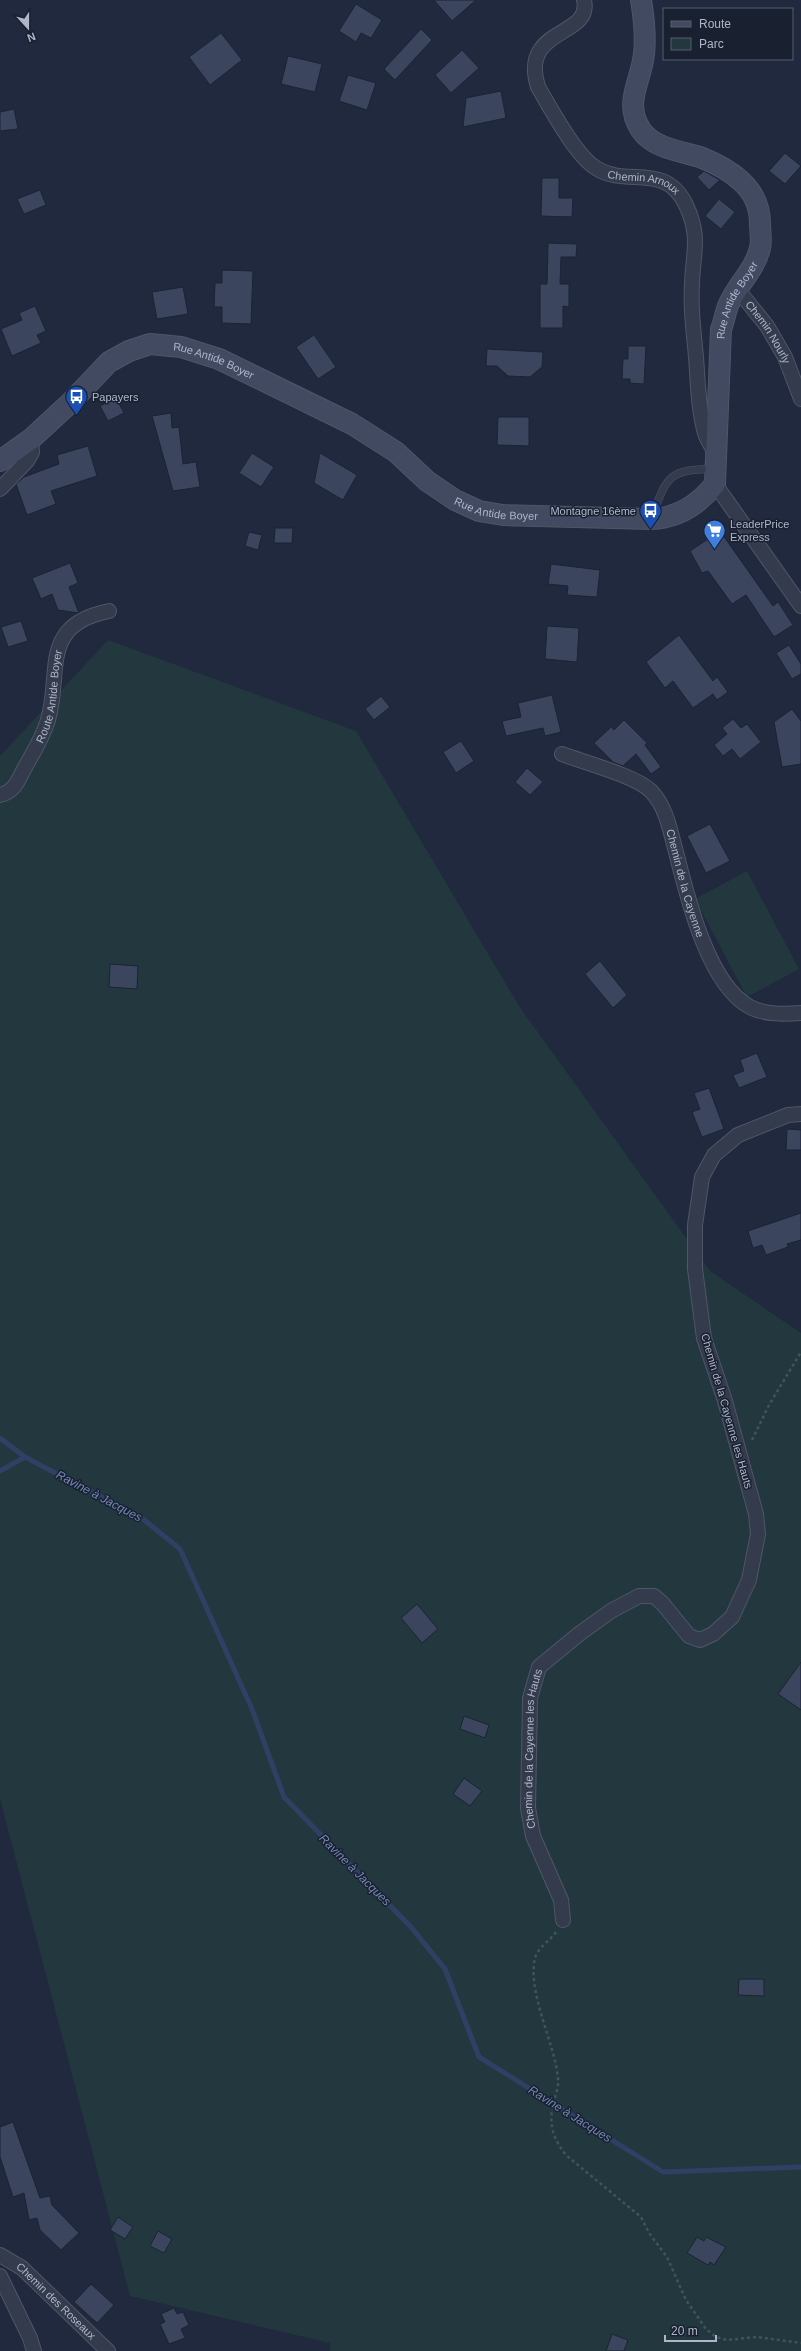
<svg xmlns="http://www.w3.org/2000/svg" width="801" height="2351" font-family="Helvetica,sans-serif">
<rect width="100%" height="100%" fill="#20293d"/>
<!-- green -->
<path fill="#22383e" d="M108 640 356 731 519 1006 710 1271 801 1333V2351H330V2343L130 2296 0 1799V756Z
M747 871 799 969 747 997 695 899Z"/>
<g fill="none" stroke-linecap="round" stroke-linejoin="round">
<!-- stream -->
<path stroke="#304064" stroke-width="5" d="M0 1438 25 1457 143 1519 180 1549 252 1709 284 1797 411 1927 445 1969 479 2057 663 2172 801 2167
M0 1471 25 1457"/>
</g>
<!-- building -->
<path fill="#3b455d" stroke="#1b2334" d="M434 0H476L452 21Z
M356 4 382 20 371 38 361 33 356 42 339 31Z
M421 29 432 40 395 80 384 69Z
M221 33 242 60 210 85 189 57Z
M462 50 479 68 451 93 435 75Z
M288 56 322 64 315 92 281 84Z
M348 75 376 83 367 110 339 101Z
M501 91 506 118 463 127 466 98Z
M14 109 18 129 0 131V112Z
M785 153 801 166 785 184 769 171Z
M704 171 720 180 709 190 697 177Z
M542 178H559V198H573L572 217 541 216Z
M40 190 46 205 24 214 17 199Z
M719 199 735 212 721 229 705 216Z
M548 243 577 244 576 257H561L560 284H569V307L563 306V328H540V284H547Z
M222 270 253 271 251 324 222 323V307H214L215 283H222Z
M183 287 188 314 157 319 152 292Z
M35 306 46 331 37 335 41 343 12 356 1 329 22 320 19 313Z
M314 335 336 367 318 379 296 347Z
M628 346H646L644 384 630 383V379H622L623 359H628Z
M487 349 543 352 542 367 530 377 508 376 497 366H486Z
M116 398 124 413 108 421 100 406Z
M171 413 172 428 179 427 183 464 196 462 200 487 173 491 152 416Z
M498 417H529V446L497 445Z
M88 446 97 476 51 491 56 504 27 515 16 484 24 477 59 464 57 455Z
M252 453 274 467 261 487 239 473Z
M320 453 357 475 343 500 314 483Z
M275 528H293L292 543H274Z
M720 531 773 606 778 602 793 625 774 637 746 595 732 604 708 571 702 573 690 551Z
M249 532 262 535 258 550 245 546Z
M70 563 78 583 69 587 79 613 58 610 52 594 41 599 32 578Z
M551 564 600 570 597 597 567 595 568 586 548 584Z
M21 621 28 641 8 647 1 627Z
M547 626 579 628 577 662 545 659Z
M679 635 713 681 717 677 728 692 717 700 713 694 693 708 673 681 665 688 646 662Z
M789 645 801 664V674L792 679 776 653Z
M552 695 561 732 545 736 543 728 506 736 502 721 521 717 518 703Z
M381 696 390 707 374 720 365 709Z
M792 709 801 721V764L782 767 774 722Z
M733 719 741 728 747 724 761 742 740 759 732 749 723 756 714 745 727 734 722 728Z
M624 720 647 743 645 745 661 767 651 774 636 754 623 766 613 762 594 743 611 727 614 730Z
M461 741 474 761 456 773 443 752Z
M527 768 543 782 530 795 515 782Z
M710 824 730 861 706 873 687 836Z
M600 961 627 995 613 1008 585 974Z
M110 964 138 966 137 989 109 987Z
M757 1053 767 1077 739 1088 733 1075 744 1071 740 1060Z
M709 1088 724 1129 702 1137 692 1112 700 1109 694 1093Z
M787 1129 801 1130V1150H786Z
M801 1213V1240L787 1244 788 1247 766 1255 762 1245 753 1248 748 1231Z
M417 1604 438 1629 422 1643 401 1618Z
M801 1662V1710L778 1694Z
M464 1716 489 1725 485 1738 460 1729Z
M464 1778 482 1791 470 1806 453 1794Z
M739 1979H764V1996L738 1995Z
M13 2122 40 2198 50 2196 52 2205 79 2233 61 2250 40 2230 37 2218 29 2220 24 2193 13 2197 0 2157V2127Z
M118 2217 133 2227 125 2239 110 2230Z
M158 2231 172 2239 164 2253 150 2246Z
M697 2237 704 2241 706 2237 726 2247 714 2265 710 2262 708 2265 687 2253Z
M91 2284 114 2305 97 2323 74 2302Z
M174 2308 177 2314 183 2312 189 2325 181 2329 185 2338 169 2344 160 2324 165 2322 161 2314Z
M612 2334 628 2340 624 2351H606Z"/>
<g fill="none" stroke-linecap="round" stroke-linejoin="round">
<defs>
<path id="service" d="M652 517C667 477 668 469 714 469"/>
<g id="minor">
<path id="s1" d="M584 0C593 38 519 26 538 87 551 109 576 156 596 168 627 188 665 161 686 205 701 237 693 252 692 284 690 309 694 333 696 357 698 382 698 408 705 433 707 440 712 447 716 454"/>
<path id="s2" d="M738 290 767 326 785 357 801 399"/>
<path d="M715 484 801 606"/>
<path d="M0 489 27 461 32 452 31 439"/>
<path id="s3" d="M562 754C583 762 636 776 651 791 667 808 670 831 676 852 687 896 708 985 750 1007 765 1015 785 1014 801 1013"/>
<path id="s4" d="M0 795C14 792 18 781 24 769 33 753 43 737 48 720 62 672 39 625 109 611"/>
<path id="s5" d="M563 1920 561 1900 533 1836 528 1808 530 1698 539 1667 579 1634 611 1611 639 1596H654L663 1604 689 1636 700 1640 713 1634 732 1617 749 1580 758 1534 756 1514 725 1401 704 1338 695 1269V1225L702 1177 714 1155 738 1135 788 1115 801 1114"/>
<path id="s6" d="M0 2255 22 2268 108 2351"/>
<path d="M0 2276 30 2338 34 2351"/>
</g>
<g id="secondary">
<path id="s7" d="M0 461 31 439 70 403 109 362 129 351 150 344 181 347 219 359 352 424 396 452 427 481 455 500 479 511 503 515 651 519C678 518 699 504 715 484L721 329C724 322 725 314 728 306 736 286 755 270 760 248 762 241 760 231 760 224 760 206 754 193 741 181 729 170 715 163 700 157 680 151 653 148 641 130 623 103 641 82 644 54 646 36 644 18 641 0"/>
</g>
</defs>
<!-- service casing -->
<use href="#service" stroke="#4f5668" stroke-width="8"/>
<!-- minor casing -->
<use href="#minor" stroke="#4f5668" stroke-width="16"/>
<!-- secondary casing -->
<use href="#secondary" stroke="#4f5668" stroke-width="22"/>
<!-- path -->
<path stroke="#3f555b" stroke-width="2.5" stroke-dasharray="3 3" stroke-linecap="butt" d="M752 1440 769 1405 801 1352
M556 1932C550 1941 538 1947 535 1958 527 1993 555 2043 558 2079 559 2086 556 2094 554 2100 548 2123 552 2138 567 2156L641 2217 649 2233 667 2257 686 2300 706 2329 716 2337 727 2340 757 2337 801 2343"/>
<!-- service -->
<use href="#service" stroke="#343b4d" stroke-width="7"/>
<!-- minor -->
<use href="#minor" stroke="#343b4d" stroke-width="14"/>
<!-- secondary -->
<use href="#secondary" stroke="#414a60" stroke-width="20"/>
</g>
<!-- icons -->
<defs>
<symbol id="bus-pin" viewBox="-11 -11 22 30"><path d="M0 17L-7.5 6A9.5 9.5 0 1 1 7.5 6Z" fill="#1a4fb4" stroke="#192131"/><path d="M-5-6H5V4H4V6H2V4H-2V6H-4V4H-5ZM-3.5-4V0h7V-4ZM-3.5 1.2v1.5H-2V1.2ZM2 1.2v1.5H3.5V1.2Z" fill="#fff"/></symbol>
<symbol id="supermarket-pin" viewBox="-11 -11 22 30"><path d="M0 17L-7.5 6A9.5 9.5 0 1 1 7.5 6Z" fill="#3f7fe0" stroke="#192131"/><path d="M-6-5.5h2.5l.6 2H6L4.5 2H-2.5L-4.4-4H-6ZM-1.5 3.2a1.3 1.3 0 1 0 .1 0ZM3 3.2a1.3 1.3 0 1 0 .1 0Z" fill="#fff"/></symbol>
</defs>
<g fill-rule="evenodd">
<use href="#bus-pin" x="64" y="384" width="25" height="34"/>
<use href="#bus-pin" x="638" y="498" width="25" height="34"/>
<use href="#supermarket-pin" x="702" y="518" width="25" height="34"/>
</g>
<g text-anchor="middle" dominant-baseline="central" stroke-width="3" stroke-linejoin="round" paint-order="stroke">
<!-- street labels -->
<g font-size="11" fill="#afb6c9" stroke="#192131">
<text stroke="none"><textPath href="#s1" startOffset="260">Chemin Arnoux</textPath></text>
<text stroke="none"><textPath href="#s7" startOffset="1002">Rue Antide Boyer</textPath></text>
<text stroke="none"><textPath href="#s2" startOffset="52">Chemin Nourly</textPath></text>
<text stroke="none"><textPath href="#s7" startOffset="259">Rue Antide Boyer</textPath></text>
<text stroke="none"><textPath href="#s7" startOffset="583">Rue Antide Boyer</textPath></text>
<text stroke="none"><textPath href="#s4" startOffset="115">Route Antide Boyer</textPath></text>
<text stroke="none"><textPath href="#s3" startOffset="196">Chemin de la Cayenne</textPath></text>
<text transform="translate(727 1411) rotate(74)">Chemin de la Cayenne les Hauts</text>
<text stroke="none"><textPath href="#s5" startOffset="178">Chemin de la Cayenne les Hauts</textPath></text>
<text stroke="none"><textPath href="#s6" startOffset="73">Chemin des Roseaux</textPath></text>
</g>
<!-- poi labels -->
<g font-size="11" fill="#afb6c9" stroke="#192131" text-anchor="start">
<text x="92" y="397">Papayers</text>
<text x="636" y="511" text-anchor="end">Montagne 16ème</text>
<text x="730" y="524">LeaderPrice<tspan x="730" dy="13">Express</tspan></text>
</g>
<!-- water labels -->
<g font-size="12" font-style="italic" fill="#7488b4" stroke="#192131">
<text transform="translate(99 1496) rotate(28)">Ravine à Jacques</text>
<text transform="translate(355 1870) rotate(45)">Ravine à Jacques</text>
<text transform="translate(570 2114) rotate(32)">Ravine à Jacques</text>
</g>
</g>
<!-- legend -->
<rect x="663" y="8" width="130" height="52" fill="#192131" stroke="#555d6e"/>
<rect x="671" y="21" width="20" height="6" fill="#414a60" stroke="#555d6e"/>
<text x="699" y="28" font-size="12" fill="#afb6c9">Route</text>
<rect x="671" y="38" width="20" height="12" fill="#22383e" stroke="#555d6e"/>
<text x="699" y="48" font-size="12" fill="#afb6c9">Parc</text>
<!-- north arrow -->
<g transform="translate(28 28) rotate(159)" stroke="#192131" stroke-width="3" paint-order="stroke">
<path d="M0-3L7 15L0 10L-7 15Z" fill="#afb6c9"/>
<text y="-6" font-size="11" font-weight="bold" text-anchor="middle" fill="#afb6c9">N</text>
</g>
<!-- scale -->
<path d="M665 2335v6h51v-6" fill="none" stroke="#afb6c9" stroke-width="2"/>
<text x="671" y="2335" font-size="12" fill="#afb6c9" stroke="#192131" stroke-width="3" paint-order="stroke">20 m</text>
</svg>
